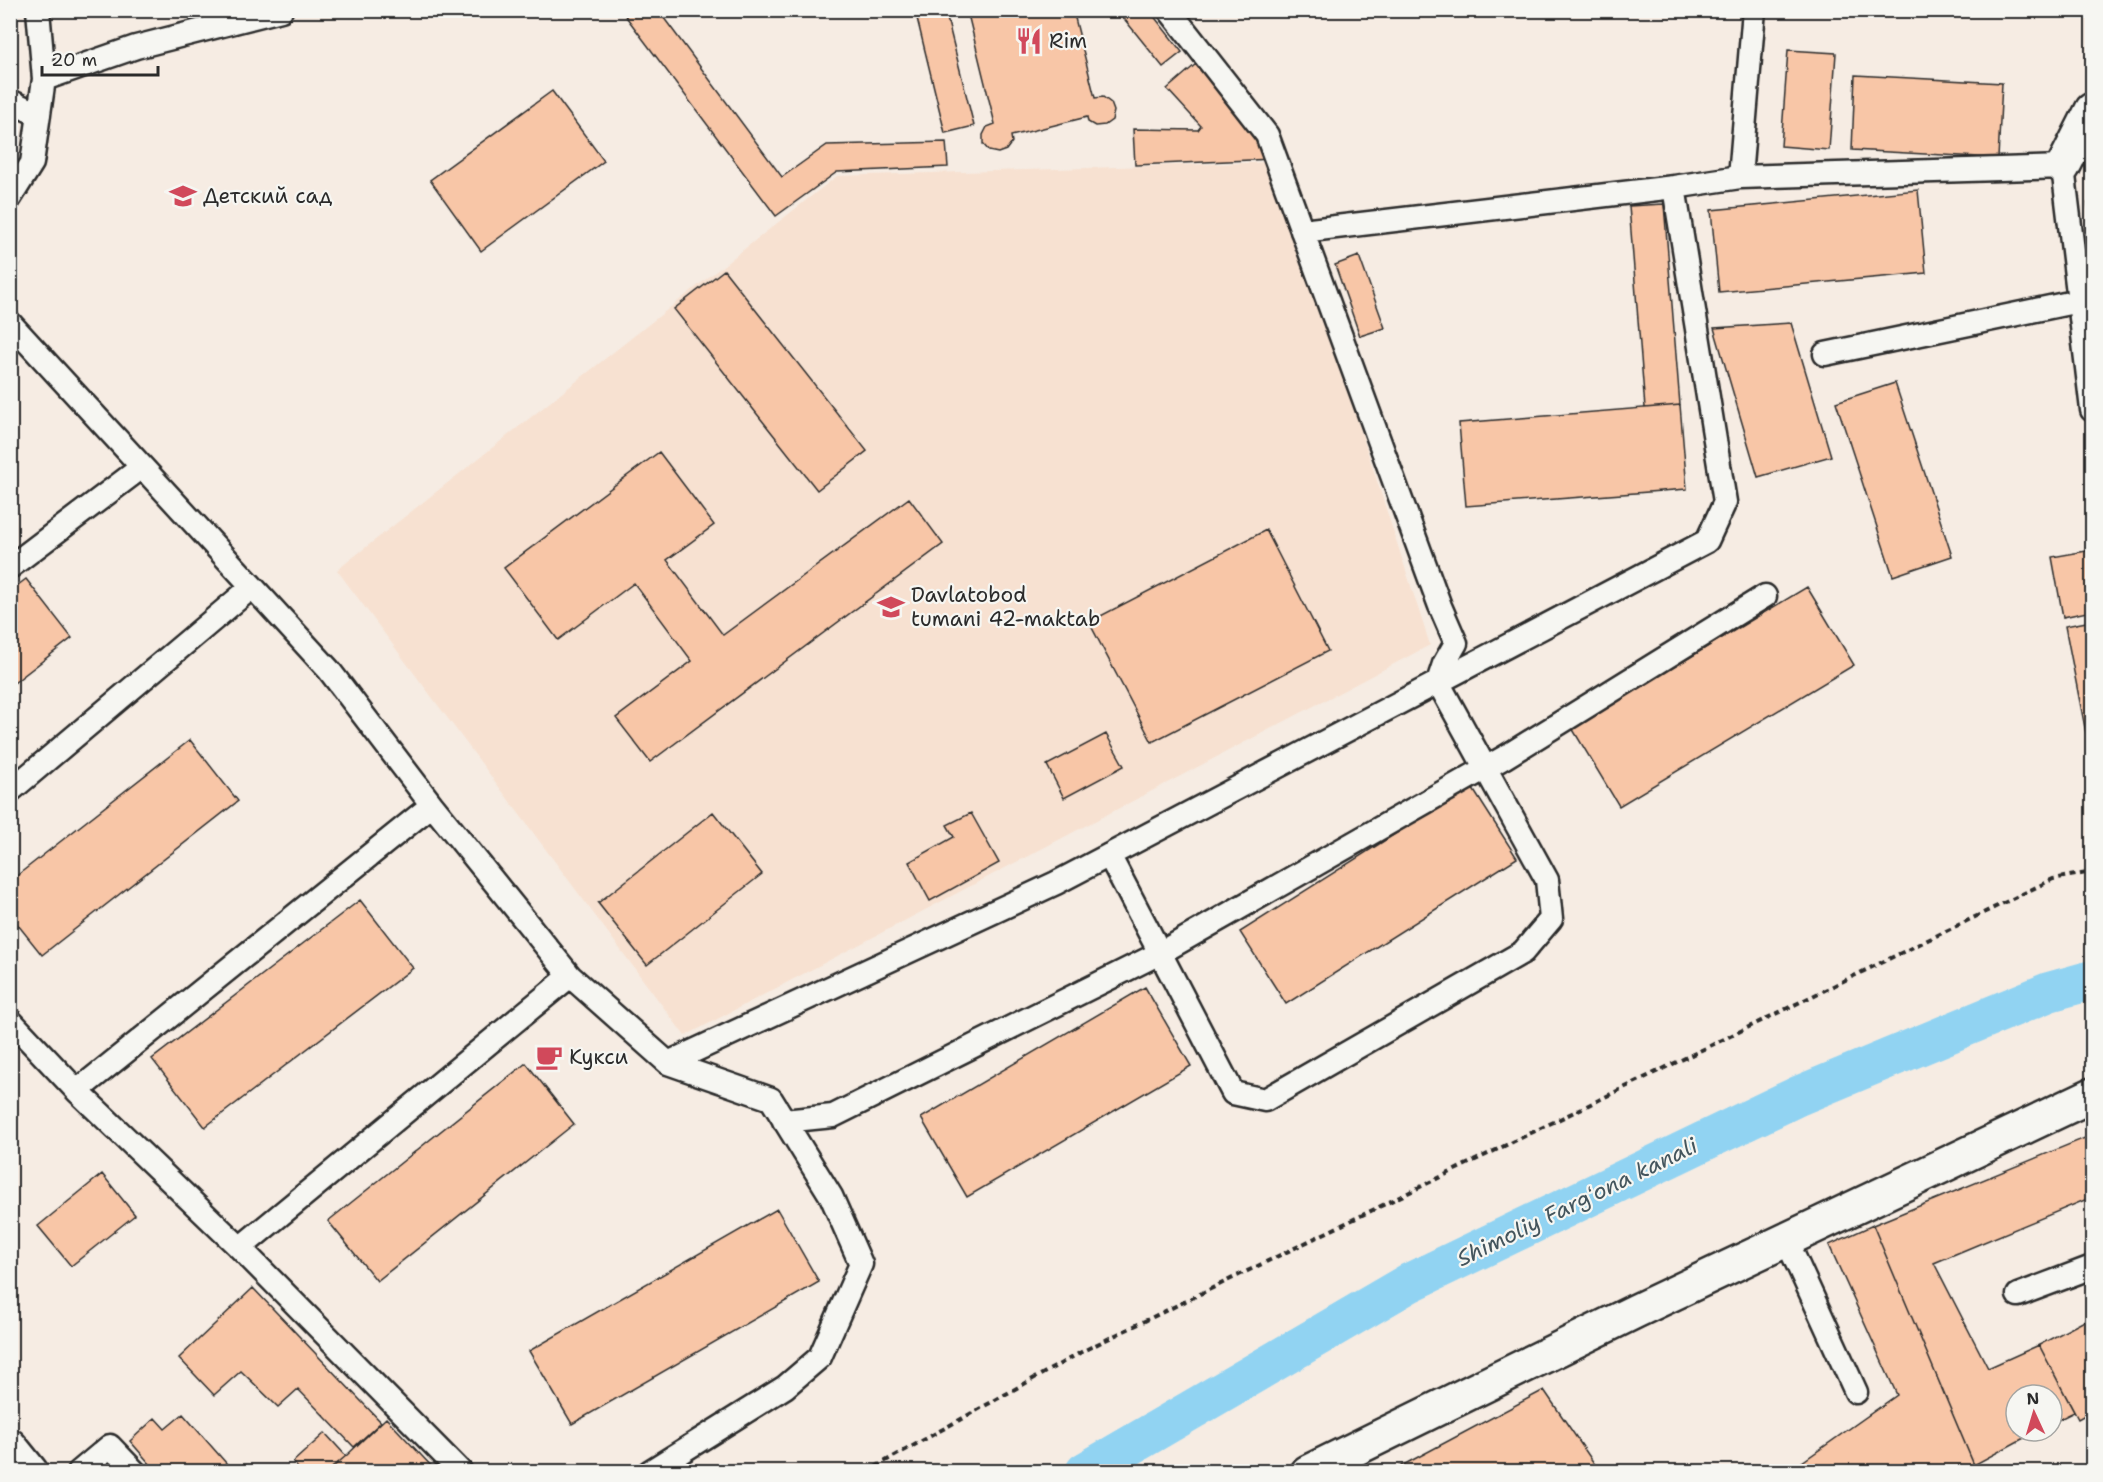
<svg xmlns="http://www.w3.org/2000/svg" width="2103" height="1482" font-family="'Shantell Sans',sans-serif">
<rect width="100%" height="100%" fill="#f6ece3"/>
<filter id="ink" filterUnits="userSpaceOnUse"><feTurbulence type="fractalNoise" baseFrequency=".0167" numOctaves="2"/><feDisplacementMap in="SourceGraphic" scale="12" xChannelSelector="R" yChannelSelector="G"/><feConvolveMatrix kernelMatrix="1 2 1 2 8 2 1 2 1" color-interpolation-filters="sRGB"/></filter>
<g filter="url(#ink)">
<!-- built -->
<path fill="#f7e1d1" d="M1274 162 1430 645 685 1036 337 570 837 176Z"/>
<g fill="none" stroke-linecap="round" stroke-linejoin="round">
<!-- canal -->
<path stroke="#91d3f2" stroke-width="40" d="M1085 1472 1409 1283 1798 1096 2049 992 2092 980"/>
</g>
<!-- building -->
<path fill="#f8c6a7" stroke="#2b2b2b" stroke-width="1.5" d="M621 10H658L782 177 827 145 946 142 948 167 837 172 776 216Z
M915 10H945L974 126 945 133Z
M967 10H1073L1095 98 1103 97 1111 103 1114 111 1112 120 1105 125 1095 126 1088 122 1087 117 1011 136 1012 142 1006 150 998 153 989 151 983 144V135L987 127 995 124Z
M1117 10H1149L1182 52 1163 67Z
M1788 50 1836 53 1829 150 1781 146Z
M1196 64 1273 159 1135 165 1133 129 1198 130 1201 126 1167 89Z
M1855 75 2002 83 1998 158 1852 150Z
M552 91 604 161 481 251 430 180Z
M1918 190 1926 273 1719 292 1711 210Z
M2088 203H2092V241Z
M1664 204 1680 405 1645 408 1629 206Z
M1359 256 1385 328 1360 336 1335 265Z
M724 270 867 451 817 490 674 309Z
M1791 323 1831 456 1758 477 1714 328Z
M1895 383 1952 556 1893 576 1836 402Z
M1680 405 1687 489 1466 506 1459 423Z
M659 452 714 525 667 560 723 635 909 498 943 544 650 762 616 718 692 661 634 583 558 640 504 568Z
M1266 530 1328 651 1152 742 1089 622Z
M2092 550V611L2063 617 2052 557Z
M26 579 72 638 10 686V591Z
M1807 587 1854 665 1619 806 1572 728Z
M2092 621V732L2086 733 2065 626Z
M1106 734 1124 766 1064 798 1047 765Z
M190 740 238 801 42 955 10 915V881Z
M1471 786 1517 858 1286 1004 1240 932Z
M713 812 762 874 647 965 598 903Z
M971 813 999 863 930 901 909 862 954 837 947 825Z
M360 900 413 968 205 1127 152 1059Z
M1145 987 1191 1066 967 1197 921 1118Z
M526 1063 574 1124 377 1281 328 1221Z
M2092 1135V1197L1934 1263 1988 1368 2039 1345 2074 1412 2052 1423V1395H2016V1431H2037L1974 1465 1873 1225Z
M102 1174 135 1215 71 1266 38 1226Z
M777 1209 819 1282 572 1424 529 1351Z
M1873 1225 1974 1465 1962 1472H1788L1897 1395 1829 1245Z
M253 1288 381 1422 354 1447 298 1389 278 1407 241 1371 214 1395 179 1358Z
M2092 1317V1411L2078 1419 2039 1345Z
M1544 1390 1600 1472H1390Z
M183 1414 234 1472H157L130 1441 155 1418 165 1429Z
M386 1418 437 1472H327L346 1456Z
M325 1433 346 1456 327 1472H301L293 1462Z"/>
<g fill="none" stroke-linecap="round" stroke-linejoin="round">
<defs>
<path id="lane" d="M44 79 136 47 281 10
M10 101 39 115
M1740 177 1754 10
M10 198 32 163 44 79 38 10
M1302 231 1674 187 1740 177 2063 167 2092 410
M10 323 329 670 432 805 570 976 668 1063 771 1099 831 1196 861 1264 820 1357 785 1387 649 1472
M1825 354 2079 301
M10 567 142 467
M10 791 252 587
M1109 855 1233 1093 1265 1100 1523 952 1551 919 1547 880 1438 682 1444 664 1456 643 1440 606 1267 135 1169 10
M10 1020 77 1091 240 1248 461 1472
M668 1063 1056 883 1707 541 1725 502 1674 187
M77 1091 432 805
M784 1121 833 1116 1160 953 1505 757 1765 596
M1786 1239 1856 1392
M240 1248 570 976
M2018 1295 2092 1267
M79 1472 110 1446 135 1472"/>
<path id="street" d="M2063 167 2092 110
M1308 1472 1636 1311 2092 1095"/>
<path id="highway" d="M10 1446 31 1472"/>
</defs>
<!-- lane casing -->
<use href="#lane" stroke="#2b2b2b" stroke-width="27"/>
<!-- street casing -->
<use href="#street" stroke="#2b2b2b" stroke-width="38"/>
<!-- highway casing -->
<use href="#highway" stroke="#2b2b2b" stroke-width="38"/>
<!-- path -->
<path stroke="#2b2b2b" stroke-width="4" stroke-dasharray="6 4.5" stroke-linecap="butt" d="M866 1472 1085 1350 2053 879 2092 872"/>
<!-- lane -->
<use href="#lane" stroke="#f6f6f2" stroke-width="22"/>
<!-- street -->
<use href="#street" stroke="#f6f6f2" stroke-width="33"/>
<!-- highway -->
<use href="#highway" stroke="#f6f6f2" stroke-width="33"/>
</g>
</g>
<!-- icons -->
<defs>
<symbol id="restaurant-bare" viewBox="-9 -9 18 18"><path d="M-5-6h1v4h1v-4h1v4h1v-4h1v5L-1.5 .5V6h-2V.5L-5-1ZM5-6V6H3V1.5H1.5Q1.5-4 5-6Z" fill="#d1495b" stroke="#f6f6f2" stroke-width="2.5" paint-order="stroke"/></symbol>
<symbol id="school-bare" viewBox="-9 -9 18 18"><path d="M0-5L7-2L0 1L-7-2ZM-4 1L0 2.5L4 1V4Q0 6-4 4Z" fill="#d1495b" stroke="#f6f6f2" stroke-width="2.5" paint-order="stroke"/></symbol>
<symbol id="cafe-bare" viewBox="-9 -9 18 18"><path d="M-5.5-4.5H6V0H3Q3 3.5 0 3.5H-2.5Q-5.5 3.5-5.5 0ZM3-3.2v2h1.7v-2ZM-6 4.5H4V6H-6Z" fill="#d1495b" stroke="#f6f6f2" stroke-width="2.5" paint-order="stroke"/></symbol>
</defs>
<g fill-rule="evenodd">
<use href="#restaurant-bare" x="1010" y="22" width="38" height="38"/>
<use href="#school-bare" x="164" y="177" width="38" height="38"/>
<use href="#school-bare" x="872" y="588" width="38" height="38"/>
<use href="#cafe-bare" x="530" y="1038" width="38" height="38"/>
</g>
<g text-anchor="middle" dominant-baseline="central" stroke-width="4.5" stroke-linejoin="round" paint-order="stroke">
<!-- poi labels -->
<g font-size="21" fill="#2b2b2b" stroke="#f6f6f2" text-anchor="start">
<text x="1049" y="41">Rim</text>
<text x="203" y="196">Детский сад</text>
<text x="911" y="595">Davlatobod<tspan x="911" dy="24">tumani 42-maktab</tspan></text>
<text x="569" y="1057">Кукси</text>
</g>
<!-- water labels -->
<g font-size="22" font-style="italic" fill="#44555d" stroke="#f6f6f2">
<text transform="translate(1577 1202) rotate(-26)">Shimoliy Fargʻona kanali</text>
</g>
</g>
<!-- margin -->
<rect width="2103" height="1482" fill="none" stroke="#f6f6f2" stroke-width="36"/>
<rect x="18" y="18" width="2067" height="1446" fill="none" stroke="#2b2b2b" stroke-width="2" filter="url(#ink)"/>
<!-- north arrow -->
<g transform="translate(2034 1413) rotate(356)"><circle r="28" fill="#f6f6f2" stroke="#a5a5a2" stroke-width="1.5"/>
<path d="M0-4.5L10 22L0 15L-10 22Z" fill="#d1495b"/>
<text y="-9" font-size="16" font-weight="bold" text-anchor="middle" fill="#2b2b2b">N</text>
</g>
<!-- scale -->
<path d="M42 66v9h116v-9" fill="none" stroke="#2b2b2b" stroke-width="3"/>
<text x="51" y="66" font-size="18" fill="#2b2b2b" stroke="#f6f6f2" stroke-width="4.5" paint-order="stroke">20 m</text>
</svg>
